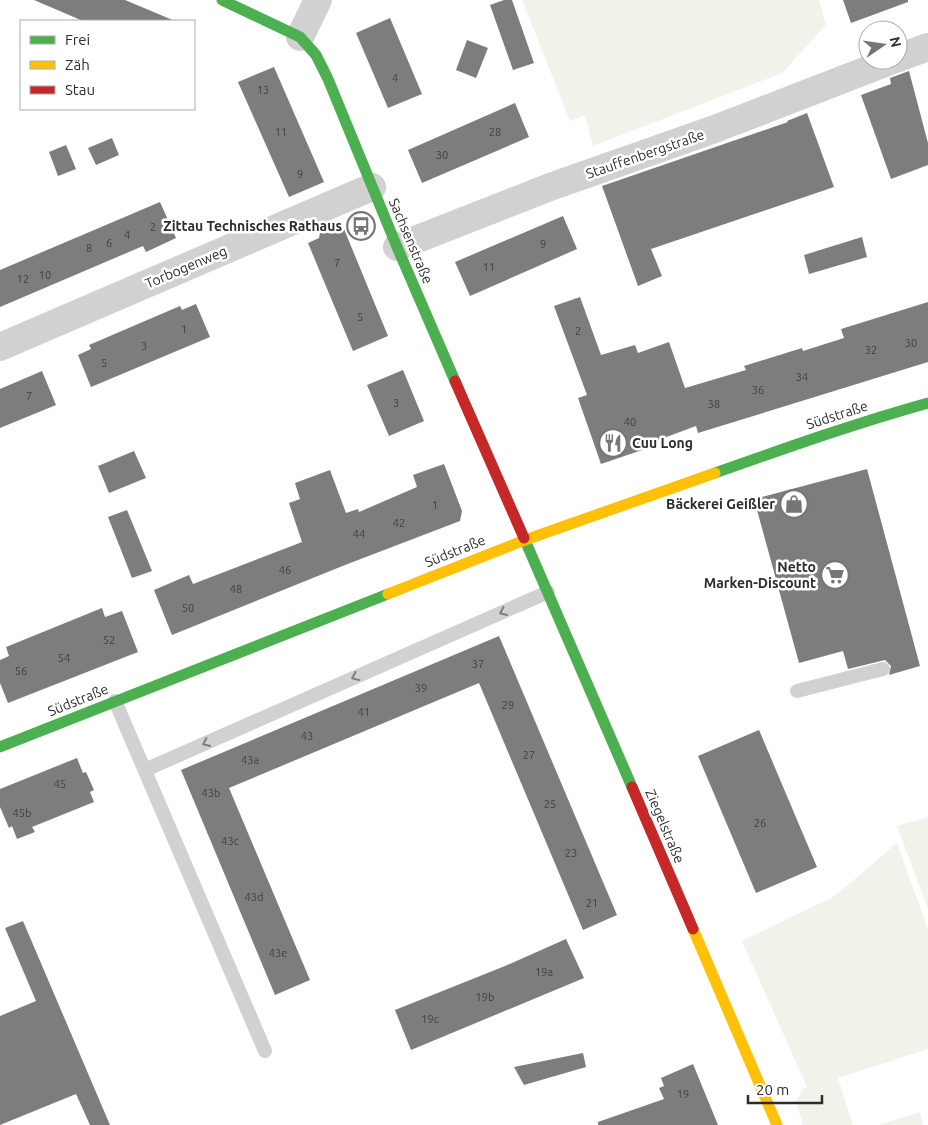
<svg xmlns="http://www.w3.org/2000/svg" width="928" height="1125" font-family="Ubuntu,sans-serif">
<rect width="100%" height="100%" fill="#fff"/>
<!-- green -->
<path fill="#f0f3ea" d="M522 0H819L826 25 782 73 593 146 585 115 570 121Z
M928 817V909L897 826Z
M897 843 928 929V1049L838 1078 853 1125H803L796 1102 803 1089 807 1087 742 941 835 896Z
M920 1112 923 1125H878Z"/>
<!-- building -->
<path fill="#7d7d7d" d="M34 0H125L175 21H83Z
M504 0H512L534 63 513 70 490 5Z
M843 0H908V2L851 23Z
M390 18 422 94 388 108 356 33Z
M467 40 488 48 476 78 456 70Z
M274 67 324 182 289 197 238 82Z
M909 71 928 143V165L891 179 861 95 891 84 890 78Z
M515 103 529 137 422 183 408 150Z
M807 113 834 187 651 249 662 276 638 286 602 186 788 122 787 121Z
M112 138 119 155 96 165 88 148Z
M66 145 76 169 58 176 49 152Z
M160 202 176 238 146 252 143 246 0 307V270Z
M563 216 577 249 470 296 455 262Z
M321 227 333 233 344 229 388 336 353 351 308 243 319 238Z
M862 237 867 257 809 274 804 255Z
M580 297 601 355 635 345 638 353 669 342 685 388 746 370 744 366 802 348 803 351 844 338 841 329 928 302V362L698 433 696 426 653 442 654 446 601 464 578 398 587 395 554 306Z
M196 304 210 337 91 387 78 355 91 349 89 345 180 306 182 310Z
M403 370 424 421 389 436 367 385Z
M42 371 56 405 0 428V389Z
M134 451 146 478 109 493 98 466Z
M444 464 462 511 460 521 345 565 172 635 154 590 189 575 193 584 302 542 289 503 300 499 295 483 330 470 346 513 358 509 359 512 417 487 413 475Z
M867 469 920 666 889 675 891 666 885 660 848 669 843 651 799 663 754 499Z
M127 510 152 571 132 578 108 517Z
M102 608 105 617 122 611 138 652 8 703 0 683V660L9 656 6 647Z
M499 636 617 915 583 930 479 683 229 788 310 980 275 995 181 770Z
M759 730 817 867 756 893 698 756Z
M77 758 83 773 86 772 94 790 90 792 94 802 32 827 35 832 17 839 12 826 9 828 0 807V789Z
M23 921 110 1125H90L76 1094 0 1125V1016L36 1001 5 928Z
M566 939 584 978 411 1050 395 1010 505 966Z
M583 1053 586 1067 524 1085 514 1067Z
M693 1064 718 1125H598V1122L664 1099 659 1088 664 1086 661 1078Z"/>
<g fill="none" stroke-linecap="round" stroke-linejoin="round">
<!-- lane -->
<path stroke="#d1d1d1" stroke-width="14" d="M797 691 883 669
M115 701 265 1051
M145 770 548 592"/>
<!-- street -->
<path stroke="#d1d1d1" stroke-width="28" d="M300 37 318 0
M898 58 928 47
M397 247 550 187 712 130 893 60
M0 347 372 187"/>
<!-- fast -->
<path stroke="#4caf50" stroke-width="11" d="M222 0 300 37 316 55 328 79 397 247 455 381
M715 473C786 448 856 423 928 403
M524 538 632 787
M0 747 388 594"/>
<!-- slow -->
<path stroke="#ffc107" stroke-width="11" d="M388 594 525 540 715 473
M693 929 777 1125"/>
<!-- jam -->
<path stroke="#c62828" stroke-width="11" d="M455 381 524 538
M632 787 693 929"/>
</g>
<!-- one-way arrows -->
<defs><path id="oneway-chevron" d="M-2-3.5L2.5 0L-2 3.5" fill="none" stroke-width="1.6" stroke-linecap="round" stroke-linejoin="round" transform="scale(1.25)"/></defs>
<g stroke="#7e7e7e">
<use href="#oneway-chevron" transform="translate(503 612) rotate(156)"/>
<use href="#oneway-chevron" transform="translate(355 677) rotate(156)"/>
<use href="#oneway-chevron" transform="translate(206 743) rotate(156)"/>
</g>
<!-- icons -->
<defs>
<symbol id="bus-ring" viewBox="-11 -11 22 22"><circle r="9.5" fill="#fff" stroke="#767676" stroke-width="1.5"/><path d="M-5-6H5V4H4V6H2V4H-2V6H-4V4H-5ZM-3.5-4V0h7V-4ZM-3.5 1.2v1.5H-2V1.2ZM2 1.2v1.5H3.5V1.2Z" fill="#767676"/></symbol>
<symbol id="restaurant-ring" viewBox="-11 -11 22 22"><circle r="9.5" fill="#fff" stroke="#767676" stroke-width="1.5"/><path d="M-5-6h1v4h1v-4h1v4h1v-4h1v5L-1.5 .5V6h-2V.5L-5-1ZM5-6V6H3V1.5H1.5Q1.5-4 5-6Z" fill="#767676"/></symbol>
<symbol id="shop-ring" viewBox="-11 -11 22 22"><circle r="9.5" fill="#fff" stroke="#767676" stroke-width="1.5"/><path d="M-5-2.5h2.3a2.7 3.5 0 0 1 5.4 0H5L5.5 6h-11ZM-1.5-2.5h3a1.5 2.3 0 0 0-3 0Z" fill="#767676"/></symbol>
<symbol id="supermarket-ring" viewBox="-11 -11 22 22"><circle r="9.5" fill="#fff" stroke="#767676" stroke-width="1.5"/><path d="M-6-5.5h2.5l.6 2H6L4.5 2H-2.5L-4.4-4H-6ZM-1.5 3.2a1.3 1.3 0 1 0 .1 0ZM3 3.2a1.3 1.3 0 1 0 .1 0Z" fill="#767676"/></symbol>
</defs>
<g fill-rule="evenodd">
<use href="#bus-ring" x="345" y="210" width="32" height="32"/>
<use href="#restaurant-ring" x="597" y="427" width="32" height="32"/>
<use href="#shop-ring" x="778" y="488" width="32" height="32"/>
<use href="#supermarket-ring" x="819" y="559" width="32" height="32"/>
</g>
<g text-anchor="middle" dominant-baseline="central" stroke-width="5" stroke-linejoin="round" paint-order="stroke">
<!-- number labels -->
<g font-size="11" fill="#404040">
<text x="395" y="78">4</text>
<text x="263" y="90">13</text>
<text x="281" y="132">11</text>
<text x="495" y="132">28</text>
<text x="442" y="155">30</text>
<text x="300" y="174">9</text>
<text x="153" y="227">2</text>
<text x="127" y="235">4</text>
<text x="109" y="243">6</text>
<text x="543" y="244">9</text>
<text x="89" y="248">8</text>
<text x="337" y="263">7</text>
<text x="489" y="267">11</text>
<text x="45" y="275">10</text>
<text x="23" y="279">12</text>
<text x="360" y="317">5</text>
<text x="184" y="329">1</text>
<text x="578" y="331">2</text>
<text x="911" y="343">30</text>
<text x="144" y="346">3</text>
<text x="871" y="350">32</text>
<text x="104" y="363">5</text>
<text x="802" y="377">34</text>
<text x="758" y="390">36</text>
<text x="29" y="396">7</text>
<text x="396" y="403">3</text>
<text x="714" y="404">38</text>
<text x="630" y="422">40</text>
<text x="435" y="505">1</text>
<text x="399" y="523">42</text>
<text x="359" y="534">44</text>
<text x="285" y="570">46</text>
<text x="236" y="589">48</text>
<text x="188" y="608">50</text>
<text x="109" y="640">52</text>
<text x="64" y="658">54</text>
<text x="478" y="664">37</text>
<text x="21" y="671">56</text>
<text x="421" y="688">39</text>
<text x="508" y="705">29</text>
<text x="364" y="712">41</text>
<text x="307" y="736">43</text>
<text x="529" y="755">27</text>
<text x="250" y="760">43a</text>
<text x="60" y="784">45</text>
<text x="211" y="793">43b</text>
<text x="550" y="804">25</text>
<text x="22" y="813">45b</text>
<text x="760" y="823">26</text>
<text x="230" y="841">43c</text>
<text x="571" y="853">23</text>
<text x="254" y="897">43d</text>
<text x="592" y="903">21</text>
<text x="278" y="953">43e</text>
<text x="544" y="972">19a</text>
<text x="485" y="997">19b</text>
<text x="430" y="1019">19c</text>
<text x="683" y="1094">19</text>
</g>
<!-- street labels -->
<g font-size="14" fill="#2c2c2c" stroke="#fff">
<text transform="translate(645 154) rotate(-19)">Stauffenbergstraße</text>
<text transform="translate(411 241) rotate(67)">Sachsenstraße</text>
<text transform="translate(186 267) rotate(-23)">Torbogenweg</text>
<text transform="translate(837 415) rotate(-18)">Südstraße</text>
<text transform="translate(455 551) rotate(-22)">Südstraße</text>
<text transform="translate(78 700) rotate(-22)">Südstraße</text>
<text transform="translate(665 826) rotate(67)">Ziegelstraße</text>
</g>
<!-- poi labels -->
<g font-size="14" font-weight="bold" fill="#2c2c2c" stroke="#fff" text-anchor="end">
<text x="342" y="226">Zittau Technisches Rathaus</text>
<text x="632" y="443" text-anchor="start">Cuu Long</text>
<text x="775" y="504">Bäckerei Geißler</text>
<text x="816" y="567">Netto<tspan x="816" dy="16">Marken-Discount</tspan></text>
</g>
</g>
<!-- legend -->
<rect x="20" y="20" width="175" height="90" fill="#ffffff" stroke="#ababab"/>
<rect x="30" y="36" width="25" height="8" fill="#4caf50" stroke="#ababab"/>
<text x="65" y="45" font-size="15" fill="#2c2c2c">Frei</text>
<rect x="30" y="61" width="25" height="8" fill="#ffc107" stroke="#ababab"/>
<text x="65" y="70" font-size="15" fill="#2c2c2c">Zäh</text>
<rect x="30" y="86" width="25" height="8" fill="#c62828" stroke="#ababab"/>
<text x="65" y="95" font-size="15" fill="#2c2c2c">Stau</text>
<!-- north arrow -->
<g transform="translate(883 45) rotate(77)"><circle r="24" fill="#ffffff" stroke="#ababab"/>
<path d="M0-4L9 19L0 12L-9 19Z" fill="#767676"/>
<text y="-8" font-size="14" font-weight="bold" text-anchor="middle" fill="#2c2c2c">N</text>
</g>
<!-- scale -->
<path d="M748 1095v8h74v-8" fill="none" stroke="#2c2c2c" stroke-width="2.5"/>
<text x="756" y="1095" font-size="15" fill="#2c2c2c" stroke="#ffffff" stroke-width="4" paint-order="stroke">20 m</text>
</svg>
